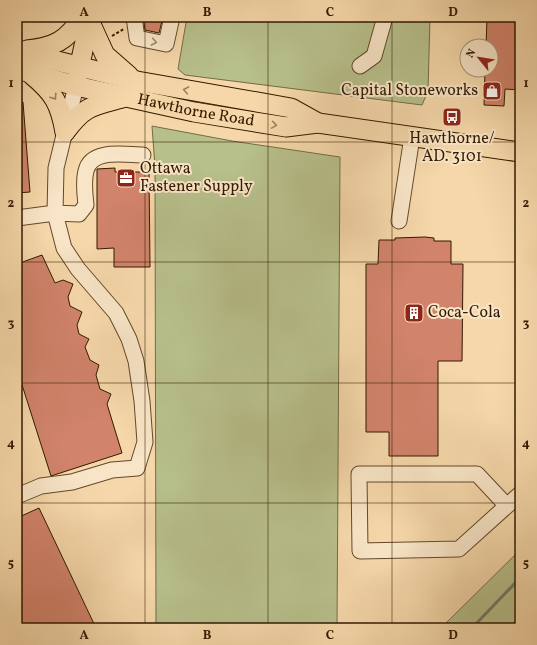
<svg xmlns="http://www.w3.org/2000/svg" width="537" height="645" font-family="Vollkorn,serif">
<rect width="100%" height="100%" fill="#f5d7a9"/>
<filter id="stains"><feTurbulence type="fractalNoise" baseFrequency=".005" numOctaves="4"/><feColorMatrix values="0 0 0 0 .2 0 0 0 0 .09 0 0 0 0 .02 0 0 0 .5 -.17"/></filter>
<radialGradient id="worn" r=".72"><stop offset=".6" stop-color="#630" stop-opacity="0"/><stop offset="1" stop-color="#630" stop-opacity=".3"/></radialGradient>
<!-- green -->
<path fill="#b7bf8b" stroke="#746c46" d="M187 17H430L428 91 422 105 185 75 178 69Z
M152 126 232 141 340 157 337 628H156L155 167Z
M520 550V616L508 628H441Z"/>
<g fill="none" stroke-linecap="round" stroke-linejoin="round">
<!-- stream -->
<path stroke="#727a65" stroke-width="3" d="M472 628 520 578"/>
</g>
<!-- building -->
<path fill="#d1836b" stroke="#321a00" d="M143 17H163L159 33 145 30Z
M487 17H520V90L505 89 504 106 484 105 485 70H491V46H486Z
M17 102H23L30 192 17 193Z
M115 168V172H149L150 267H114V248L97 249V169Z
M425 237 434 238V241H451V264H463L462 361H438V456H389V432H366V264H378L379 240H395V238Z
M42 255 55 283 63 280 73 284 68 297 70 306 82 312 77 325 79 334 89 339 85 347 90 360 99 365 96 375 100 389 111 394 107 404 122 453 51 476 17 369V264Z
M39 508 96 628H17V518Z"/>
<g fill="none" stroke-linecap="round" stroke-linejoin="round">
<defs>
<path id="minor" d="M134 17 137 38 166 44 172 17
M360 66 374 56 385 17
M17 218 55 213 79 214 86 205C85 195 83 182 86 171 91 148 126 155 143 155
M399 221 412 137
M17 496 41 486 72 482 112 470 137 468 145 442 142 401 136 361 129 339 116 313 78 269 64 248 55 213 56 168 76 86
M506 505 477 474H359L360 551 459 549 520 494"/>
<g id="major">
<path d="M89 20 105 55 129 76"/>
<path d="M27 50C54 47 67 41 82 17"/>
<path d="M17 51 137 81 291 108 318 123"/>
<path id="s1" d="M17 69 76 86 194 112 286 127 318 123 520 152"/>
<path d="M32 75C54 93 60 104 65 132"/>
<path d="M77 78 90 18"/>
<path d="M65 132C84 106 92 106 122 98"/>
</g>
</defs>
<!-- minor casing -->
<use href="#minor" stroke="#63492a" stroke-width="17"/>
<!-- major casing -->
<use href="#major" stroke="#321a00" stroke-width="21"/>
<!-- path -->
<path stroke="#321a00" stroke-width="2" stroke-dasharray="3 2" stroke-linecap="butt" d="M112 36 124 29"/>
<!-- minor -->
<use href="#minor" stroke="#f8e5c7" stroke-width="15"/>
<!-- major -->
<use href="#major" stroke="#f5d7a9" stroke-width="19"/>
</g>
<!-- one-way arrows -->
<defs><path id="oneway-chevron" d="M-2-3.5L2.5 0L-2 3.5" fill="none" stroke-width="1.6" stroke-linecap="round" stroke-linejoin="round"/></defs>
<use stroke="#9f8a6d" href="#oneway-chevron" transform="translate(154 42) rotate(11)"/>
<g stroke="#9d825d">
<use href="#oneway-chevron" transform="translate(186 90) rotate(-169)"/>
<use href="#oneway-chevron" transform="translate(54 97) rotate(56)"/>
<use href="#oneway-chevron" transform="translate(274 125) rotate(9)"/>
</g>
<!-- grid -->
<path fill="none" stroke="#321a00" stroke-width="1" stroke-opacity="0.55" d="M145 17V628M268 17V628M392 17V628M17 142H520M17 262H520M17 383H520M17 503H520"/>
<!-- icons -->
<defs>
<symbol id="shop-square" viewBox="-11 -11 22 22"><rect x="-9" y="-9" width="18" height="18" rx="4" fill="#8f2418" stroke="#f8e5c7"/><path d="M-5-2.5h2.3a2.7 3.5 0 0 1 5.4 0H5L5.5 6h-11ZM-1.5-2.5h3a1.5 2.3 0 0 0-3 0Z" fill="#fff"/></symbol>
<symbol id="bus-square" viewBox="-11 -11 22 22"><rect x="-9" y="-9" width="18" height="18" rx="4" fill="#8f2418" stroke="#f8e5c7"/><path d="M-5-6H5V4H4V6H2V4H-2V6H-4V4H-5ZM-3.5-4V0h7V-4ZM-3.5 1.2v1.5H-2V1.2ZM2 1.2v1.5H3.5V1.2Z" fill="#fff"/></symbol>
<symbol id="office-square" viewBox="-11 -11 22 22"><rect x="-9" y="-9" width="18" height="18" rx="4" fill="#8f2418" stroke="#f8e5c7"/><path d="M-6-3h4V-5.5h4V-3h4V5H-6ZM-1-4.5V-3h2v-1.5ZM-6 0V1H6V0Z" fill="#fff"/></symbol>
<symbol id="building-square" viewBox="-11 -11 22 22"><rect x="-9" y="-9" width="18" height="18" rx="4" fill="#8f2418" stroke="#f8e5c7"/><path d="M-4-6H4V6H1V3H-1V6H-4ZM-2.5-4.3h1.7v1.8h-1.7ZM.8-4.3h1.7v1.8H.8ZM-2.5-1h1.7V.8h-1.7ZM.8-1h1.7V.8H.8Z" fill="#fff"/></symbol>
</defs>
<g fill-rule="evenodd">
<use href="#shop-square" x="481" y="80" width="22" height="22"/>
<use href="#bus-square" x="441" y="106" width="22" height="22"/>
<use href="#office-square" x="115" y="167" width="22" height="22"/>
<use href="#building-square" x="403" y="302" width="22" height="22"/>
</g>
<g text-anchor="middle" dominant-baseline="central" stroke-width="4" stroke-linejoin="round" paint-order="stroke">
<!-- poi labels -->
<g font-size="16" fill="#321a00" stroke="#f8e5c7" text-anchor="start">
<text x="478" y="91" text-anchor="end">Capital Stoneworks</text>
<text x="452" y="139" text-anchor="middle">Hawthorne/<tspan x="452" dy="18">AD. 3101</tspan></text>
<text x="140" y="169">Ottawa<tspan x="140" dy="18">Fastener Supply</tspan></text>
<text x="428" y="313">Coca-Cola</text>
</g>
<!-- street labels -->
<g font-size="16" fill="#321a00" stroke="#f8e5c7">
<text stroke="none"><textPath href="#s1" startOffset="184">Hawthorne Road</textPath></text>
</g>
</g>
<!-- margin -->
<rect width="537" height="645" fill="none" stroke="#f5d7a9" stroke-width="44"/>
<!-- north arrow -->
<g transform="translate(479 58) rotate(300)"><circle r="19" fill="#f8e5c7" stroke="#a99477"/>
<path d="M0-3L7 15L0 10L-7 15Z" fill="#8f2418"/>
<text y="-6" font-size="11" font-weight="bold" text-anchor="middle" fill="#321a00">N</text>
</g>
<rect x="22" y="22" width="493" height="601" fill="none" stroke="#321a00" stroke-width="1.5"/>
<g font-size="13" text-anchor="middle" font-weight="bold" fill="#321a00">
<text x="84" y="16">A</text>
<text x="207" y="16">B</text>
<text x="330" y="16">C</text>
<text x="453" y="16">D</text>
<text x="11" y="87">1</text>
<text x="526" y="87">1</text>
<text x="11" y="207">2</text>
<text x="526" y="207">2</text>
<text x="11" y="327">3</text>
<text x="526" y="327">3</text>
<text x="11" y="447">4</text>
<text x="526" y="447">4</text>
<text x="11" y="567">5</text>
<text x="526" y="567">5</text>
<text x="84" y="639">A</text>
<text x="207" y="639">B</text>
<text x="330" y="639">C</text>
<text x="453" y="639">D</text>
</g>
<rect width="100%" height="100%" filter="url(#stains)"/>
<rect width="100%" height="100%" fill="url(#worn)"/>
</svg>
